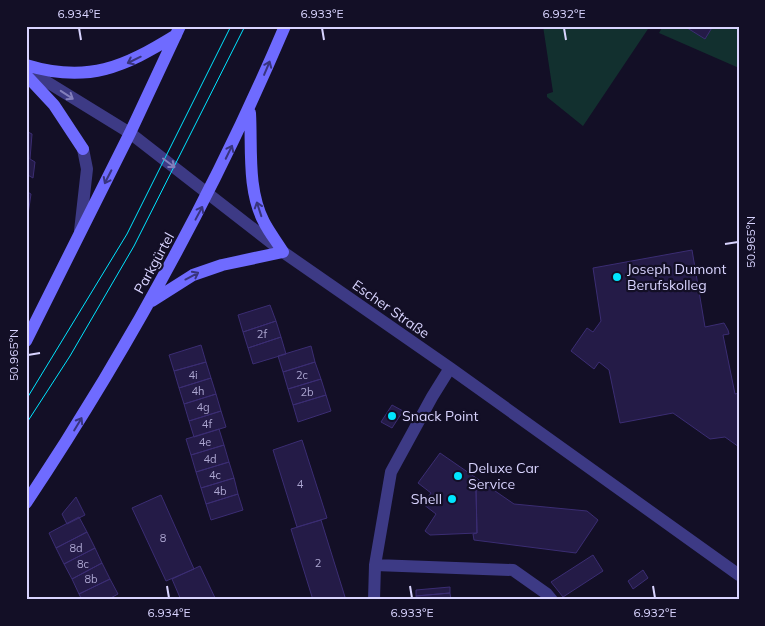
<svg xmlns="http://www.w3.org/2000/svg" width="765" height="626" font-family="Mulish,sans-serif">
<rect width="100%" height="100%" fill="#130f26"/>
<!-- green -->
<path fill="#12302f" d="M543 26H650L583 126 547 97V94L553 92Z
M663 26H739V68L659 33Z"/>
<!-- building -->
<path fill="#241b47" stroke="#3b2d73" d="M684 26H713L705 39Z
M26 131 32 134 30 159 35 162 33 178 26 174Z
M26 191 31 194 26 228Z
M692 250 705 327 724 323 728 330 729 334 723 335 735 394 739 393V447L725 437 710 439 673 413 620 423 609 370 599 362 594 369 571 351 587 328 593 332 601 321 593 268Z
M270 305 276 321 243 332 238 315Z
M276 321 281 337 248 348 243 332Z
M281 337 286 354 253 364 248 348Z
M201 345 206 362 174 371 169 355Z
M311 346 315 362 283 372 278 356Z
M206 362 211 378 179 388 174 371Z
M315 362 321 379 288 389 283 372Z
M211 378 216 394 184 404 179 388Z
M321 379 326 395 293 405 288 389Z
M216 394 221 411 189 421 184 404Z
M326 395 331 411 298 422 293 405Z
M392 405 403 411 392 428 381 422Z
M221 411 226 427 194 437 189 421Z
M219 429 224 445 191 455 186 439Z
M302 440 327 518 297 527 273 450Z
M224 445 229 462 196 472 191 455Z
M440 453 482 482 476 490 477 533 430 535 425 531 436 514 423 504 431 493 418 483Z
M229 462 234 478 201 488 196 472Z
M234 478 238 494 206 504 201 488Z
M482 482 514 504 587 511 598 520 576 553 474 540 473 534 477 533 476 490Z
M238 494 243 510 211 520 206 504Z
M161 495 194 569 166 581 132 508Z
M76 497 85 515 67 524 62 514Z
M79 517 87 532 56 548 49 533Z
M321 520 345 597 336 600H313L291 529Z
M87 532 95 548 64 564 56 548Z
M95 548 102 563 72 579 64 564Z
M593 555 603 571 563 597 551 582Z
M102 563 110 579 79 594 72 579Z
M200 566 216 600H181L172 579Z
M643 570 648 578 633 589 628 581Z
M110 579 118 594 107 600H82L79 594Z
M450 587V593L416 596V590Z
M450 593 451 600H417L416 596Z"/>
<g fill="none" stroke-linecap="round" stroke-linejoin="round">
<!-- minor -->
<path stroke="#3d3a85" stroke-width="12" d="M130 133 283 252 450 368 739 575
M80 231 87 169 83 149
M375 565 513 570 547 594 552 600
M374 600 375 565 391 472 432 397 450 368"/>
<!-- tertiary -->
<path stroke="#3d3a85" stroke-width="12" d="M26 69 130 133"/>
<!-- secondary -->
<path stroke="#6f6bff" stroke-width="12" d="M26 65C88 84 124 67 176 35
M26 75 54 105 83 149
M152 301 193 275 222 265 283 252C277 242 269 232 264 222 247 190 252 147 250 113
M26 341 130 133 180 26
M26 503C127 351 214 193 285 26"/>
<!-- tram -->
<path stroke="#00e5ff" stroke-width="1" d="M26 400 127 234 231 26
M26 424 70 356 134 246 245 26"/>
</g>
<!-- one-way arrows -->
<defs><path id="oneway-shaft" d="M-6 0H5M1.5-3L5.5 0L1.5 3" fill="none" stroke-width="1.6" stroke-linecap="round" stroke-linejoin="round" transform="scale(1.25)"/></defs>
<g stroke="#38347d">
<use href="#oneway-shaft" transform="translate(134 60) rotate(154)"/>
<use href="#oneway-shaft" transform="translate(267 68) rotate(-67)"/>
<use href="#oneway-shaft" transform="translate(229 152) rotate(-64)"/>
<use href="#oneway-shaft" transform="translate(108 177) rotate(117)"/>
<use href="#oneway-shaft" transform="translate(259 209) rotate(-108)"/>
<use href="#oneway-shaft" transform="translate(199 213) rotate(-62)"/>
<use href="#oneway-shaft" transform="translate(192 276) rotate(-28)"/>
<use href="#oneway-shaft" transform="translate(78 424) rotate(-59)"/>
</g>
<g stroke="#837fbc">
<use href="#oneway-shaft" transform="translate(67 95) rotate(33)"/>
<use href="#oneway-shaft" transform="translate(169 163) rotate(37)"/>
</g>
<!-- ticks -->
<path fill="none" stroke="#d9d4ff" stroke-width="2" d="M79 28 81 40M322 28 324 40M564 28 566 40M725 244 738 242M28 355 40 353M167 586 169 598M410 586 412 598M653 586 655 598"/>
<!-- markers -->
<g fill="#00e5ff" stroke="#130f26" stroke-width="2">
<circle cx="617" cy="277" r="5"/>
<circle cx="392" cy="416" r="5"/>
<circle cx="458" cy="476" r="5"/>
<circle cx="452" cy="499" r="5"/>
</g>
<g text-anchor="middle" dominant-baseline="central" stroke-width="4.5" stroke-linejoin="round" paint-order="stroke">
<!-- number labels -->
<g font-size="11" fill="#aca6d1">
<text x="262" y="334">2f</text>
<text x="193" y="375">4i</text>
<text x="302" y="375">2c</text>
<text x="198" y="391">4h</text>
<text x="307" y="392">2b</text>
<text x="203" y="407">4g</text>
<text x="207" y="424">4f</text>
<text x="205" y="442">4e</text>
<text x="210" y="459">4d</text>
<text x="215" y="475">4c</text>
<text x="300" y="484">4</text>
<text x="220" y="491">4b</text>
<text x="163" y="538">8</text>
<text x="76" y="548">8d</text>
<text x="318" y="563">2</text>
<text x="83" y="564">8c</text>
<text x="91" y="579">8b</text>
</g>
<!-- street labels -->
<g font-size="14" fill="#d9d4ff" stroke="#130f26">
<text transform="translate(154 263) rotate(-61)">Parkgürtel</text>
<text transform="translate(391 309) rotate(35)">Escher Straße</text>
</g>
<!-- poi labels -->
<g font-size="14" fill="#d9d4ff" stroke="#130f26" text-anchor="start">
<text x="627" y="269">Joseph Dumont<tspan x="627" dy="16">Berufskolleg</tspan></text>
<text x="402" y="416">Snack Point</text>
<text x="468" y="468">Deluxe Car<tspan x="468" dy="16">Service</tspan></text>
<text x="442" y="499" text-anchor="end">Shell</text>
</g>
</g>
<!-- border -->
<rect width="765" height="626" fill="none" stroke="#130f26" stroke-width="55"/>
<rect x="28" y="28" width="710" height="570" fill="none" stroke="#d9d4ff" stroke-width="2"/>
<g font-size="12" text-anchor="middle" fill="#d9d4ff">
<text x="79" y="18">6.934°E</text>
<text x="322" y="18">6.933°E</text>
<text x="564" y="18">6.932°E</text>
<text transform="translate(751 242) rotate(-90)" y="4">50.965°N</text>
<text transform="translate(14 355) rotate(-90)" y="4">50.965°N</text>
<text x="169" y="617">6.934°E</text>
<text x="412" y="617">6.933°E</text>
<text x="655" y="617">6.932°E</text>
</g>
</svg>
